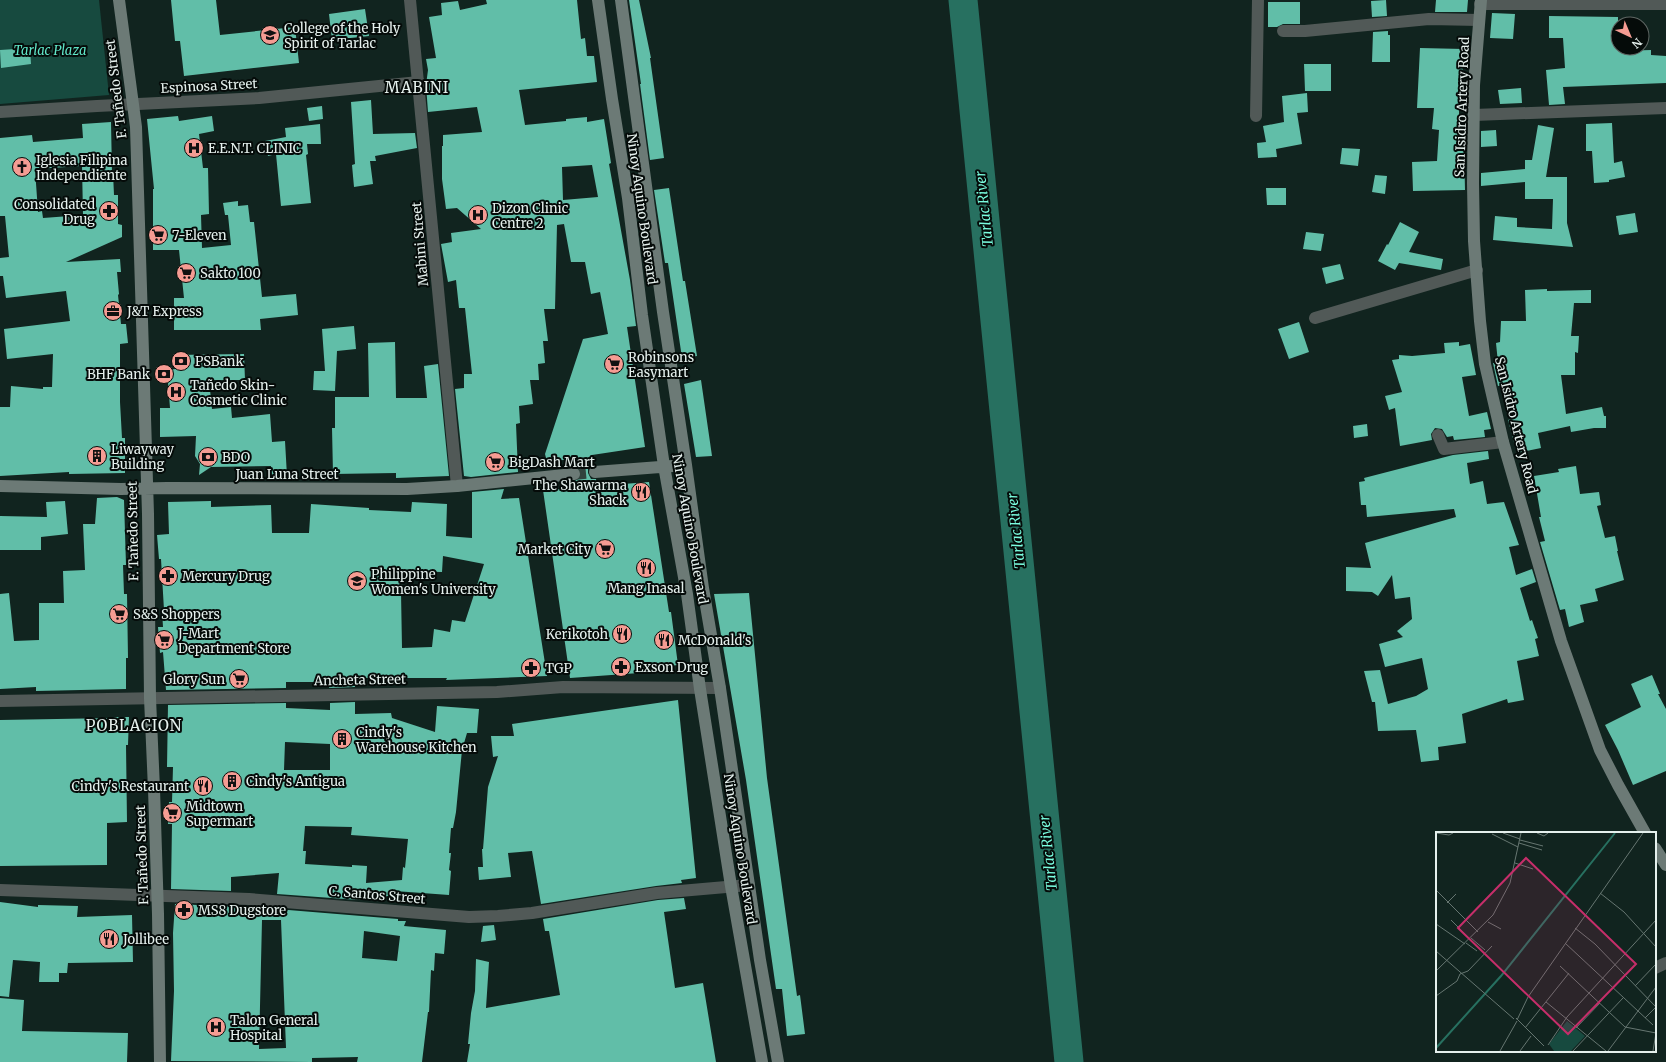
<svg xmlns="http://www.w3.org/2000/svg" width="1666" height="1062" font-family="Merriweather,serif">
<rect width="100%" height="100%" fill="#11241f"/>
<!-- green -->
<path fill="#174a3f" d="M0 0H99L109 95 0 104Z"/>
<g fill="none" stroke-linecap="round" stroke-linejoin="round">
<!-- river -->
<path stroke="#277060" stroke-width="29" d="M963 0 1069 1062"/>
</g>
<!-- building -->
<path fill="#61bea8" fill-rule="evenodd" d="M171 0H216L220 35 295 27 299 63 184 76 180 41H175Z
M486 0H577L581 39 585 38 587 56H594L597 82 519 90 525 125 566 121V119L587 117V122L604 119 611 163 609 164 630 280 636 326 627 327 645 447 592 455 593 465 588 468V473L591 479H596L597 486 649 482 669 612H671L678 665 652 668 653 672 570 678 543 490 576 488 575 481 581 477V473L577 467H572L571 459 547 462 545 454 583 339 608 334 600 292 591 294 585 262H571L564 224 557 225 555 309H544L548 341H543L545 363 538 364 539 380H530L533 404 519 406 520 423 516 424 518 472 471 477 464 476 455 389 464 388V374H472L465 308H459L456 280 448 282 441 244 452 242 451 233 481 229 457 208 446 209 442 179V146H443V135L482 132 477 107 428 112 426 85 428 70 426 59 436 58 429 17 442 15 441 3 458 1 460 10 487 4ZM592 165 598 197 563 200 562 167Z
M629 0H639L651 58H650L664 158 650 160 640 84H641Z
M1386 0 1387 16 1372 17 1371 1Z
M1436 0H1468L1467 12H1435Z
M1268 2H1300V24H1283L1277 27H1268Z
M365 9 369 36 332 40 329 14Z
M1492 13 1515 14 1513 39 1490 38Z
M1549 16 1618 17V51L1651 50V55L1666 56V83L1563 87 1565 104 1549 105 1546 70 1565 68 1563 38H1549Z
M1388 31V35H1390V62H1372L1373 32Z
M30 48 31 64 1 68 0 50Z
M1420 48 1464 49 1462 78H1459V115H1464L1462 133 1466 132V148H1464L1465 190 1413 191 1412 162 1437 161 1439 130 1432 129 1434 108H1417Z
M1304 64H1331V91H1305Z
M1521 88 1522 103 1500 104 1498 90Z
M1307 93 1308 112 1297 113 1302 144 1276 149 1277 157 1258 158 1257 143 1266 142 1263 126 1284 122 1282 96Z
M371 100 373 134 415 133 417 148 375 156 376 161H370L373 184 354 187 352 165 355 164 351 102Z
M322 106 323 119 309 121 307 108Z
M178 116 179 121 212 116 214 131 199 134 203 168H208L209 214 201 215 202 248 231 245 228 215H225L223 203 238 201V206L248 205 250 222H254L262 297 296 294 298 315 260 319 261 330H174V298H184L179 250H153V189H154L147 119Z
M111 122 112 173H113L114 195H118V224L122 225V237L66 262 120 259 121 272H117L119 294 118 295 121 324H126L128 343 120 344V402L122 438H125V473L69 474V472L0 476V407H10L11 386 43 389V387H52L53 354 7 359 4 329 70 321 66 291 6 298 3 276H0V258L9 257 5 216H0V138L32 135 33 142 83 138 82 124ZM82 166 83 215 43 218 42 211 38 212 35 169Z
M1612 123 1614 163 1622 161 1625 177 1609 180V182L1594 183 1592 151H1586V124Z
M320 124 321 144H307L308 154 306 155 311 203 281 206 276 154 268 156 265 141 286 137 285 128Z
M1538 125 1554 128 1546 177H1567V223L1573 247 1493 240 1495 216 1517 218V227L1552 229 1553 199H1525V182L1481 186V173L1525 169V160H1532Z
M1496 130 1497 146 1481 147V131Z
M1342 148 1360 149 1358 166 1340 164Z
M1375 175 1387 176 1385 194 1372 192Z
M669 188 683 281H685L697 356 682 358 668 263H665L654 190Z
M1266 188H1286V205H1267Z
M1635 213 1638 232 1619 235 1616 216Z
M1400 222 1419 232 1409 252 1443 259 1441 270 1399 263 1395 270 1378 261 1387 244 1388 245Z
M1306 232 1324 234 1321 251 1303 249Z
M1340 264 1344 279 1326 284 1322 268Z
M1547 289V291L1591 290V303H1574L1571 336H1579L1578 353 1575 352V375H1561L1566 414 1602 407 1604 416H1606V428H1594L1571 432 1570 426 1538 433 1541 448 1517 453 1508 420 1515 418 1510 384 1498 386 1493 363H1498L1496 343 1500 342 1501 321H1526L1525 290Z
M1299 322 1309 352 1289 359 1278 329Z
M354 326 356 349 337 351 335 391 313 390 314 371H325L322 329Z
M395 342 396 398H427L424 366 438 364 449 476 396 478V473L333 474 332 428H335V397H369L368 343Z
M1459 342V346L1470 344 1476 375 1462 377 1469 416 1487 412 1491 429 1484 430 1485 437 1454 440 1453 436 1447 437 1442 429 1435 428 1431 434 1432 440 1400 446 1395 408 1389 410 1385 396 1402 392 1392 360 1399 359V355L1412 356 1445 353 1444 343Z
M244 354 245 380H209L212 409 231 407 232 418 270 414 272 442 285 441 287 476 272 477 271 466 211 467 199 475 200 464 195 456 196 436 160 437V408H170L167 370 176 369V355Z
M701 380 712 456 696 457 684 384Z
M1367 424 1368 436 1354 438 1353 426Z
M1488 451 1489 459 1467 463 1470 484 1483 481 1487 504 1504 502 1519 545 1509 547 1516 575 1532 569 1536 582 1520 588 1530 621 1532 620 1538 638 1535 639 1539 656 1517 661 1524 700 1508 703 1507 699 1462 714 1466 743 1438 747 1439 760 1421 762 1416 730 1378 731 1375 702H1372L1364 671 1380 670 1388 704 1416 696 1428 689 1422 658 1385 667 1379 644 1403 637 1397 631 1412 619 1410 597 1395 599 1392 575 1378 596 1372 592 1346 591V567L1371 568 1365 543 1456 517 1454 509 1367 517 1366 505H1361L1359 482 1365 481 1364 478 1453 455Z
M1576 466 1580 494 1599 492 1601 505 1597 506 1605 538 1615 536 1618 551H1617L1624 580 1595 589 1598 601 1580 605 1584 622 1569 627 1565 609 1560 610 1540 542 1545 541 1539 517H1541L1534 476 1559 472 1558 469Z
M504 489 501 499 519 498 547 676 446 680 447 678H355V687L329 688V685H325L326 682H286V688L166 690 163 652 160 653 158 627H163L162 611 164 610 161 559H159L157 535 169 534 168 502 211 501V507L271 505 272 533H309L311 504 369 508V510L411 512 412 502 447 504 446 536 472 538V492ZM443 556 484 564 465 622 452 620 450 632 434 629 432 647 402 648 401 592H402L403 571 442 572Z
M117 497 124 500 126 565H123L124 594H127L128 658H126V689L36 691V687L0 689V594L9 593 14 641 39 640V603H64L63 571 85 570 83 524H95L97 498Z
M65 501 68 534 41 537V550H0V516L47 517 46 502Z
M749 593 767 778 797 996 800 995 805 1034 787 1036 782 989H776L746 780 714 594Z
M1652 675 1660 694H1658L1666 709V771L1633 785 1618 750 1605 725 1641 707 1631 684Z
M678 700 696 878 681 880 682 883 656 886 541 904 532 851 508 853 511 877 479 880 478 867H483L482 849H483L488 787 498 756 493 757 491 736H514L512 724Z
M355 702V714L391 713 392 718 435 732 437 706 479 709 477 733H467L462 750 456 812 453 828H451L449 853H451L449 870 451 871 449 895 395 891V895L359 900 277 894 279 873 231 877V891L171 889 172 824H168L169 802H172L173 767H167L168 705 286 703V708L330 710V703ZM285 742 330 744V770H284ZM305 826 352 827 351 835 408 839 405 868 403 867 402 880 366 883 367 866 352 865V867L305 864 306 851H303Z
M113 717H129L128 745H126L127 822 107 823V865L0 866V720L113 718Z
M684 898 686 909 664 912 675 988 703 983 716 1062H467L470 1044H468L471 1013 475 991 476 959 489 962 486 1008 560 995 549 931H545L543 919 658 900Z
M0 902 38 907V905L78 906 77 917 132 915 133 962 68 963 67 973H59V982H39L40 962 13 960 9 997 0 996Z
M175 904 264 908 398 919V921H406L404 926 446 930 444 954 435 953 434 971 431 970 429 1012H428L422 1062H357L358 1057 312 1058V1062L171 1061 174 991 173 933ZM262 920H281L286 1048 259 1049ZM364 931 400 936 397 961 362 958Z
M494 925 496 940 481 942 483 926Z
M0 998 24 1000 22 1031 128 1033 127 1062H0Z"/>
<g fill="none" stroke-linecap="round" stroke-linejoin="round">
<!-- secondary-tunnel -->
<path stroke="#31433e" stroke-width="12" stroke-dasharray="12 6" stroke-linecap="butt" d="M574 474 595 472"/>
<!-- street -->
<path stroke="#515957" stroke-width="12" d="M410 0 457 486
M1480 4H1666
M1283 31H1305L1429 19 1479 20
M0 112 97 106 259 98 419 82
M1474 115 1666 108
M1256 116 1258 0
M1315 318 1477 270
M1438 435 1444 449 1503 442
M0 701 497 692 563 687 720 688
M0 890 249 899 469 917 498 916 532 913 657 893 749 885
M1655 968 1666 963"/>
<!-- secondary -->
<path stroke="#6c7a76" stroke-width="12" d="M119 0 136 127 148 514 150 698 154 789 158 914 160 1062
M598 0 612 99 628 198 642 315 664 466 687 594 700 689 731 886 762 1062
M621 0 663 312 686 465 703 588 720 688 760 960 778 1062
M1481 0 1474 85 1473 183 1474 241 1480 321 1485 364 1503 442 1561 641 1600 750 1618 785 1645 833
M595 472 686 465
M0 486 121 489 167 488 407 489 457 486 574 474
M1655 848 1666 865"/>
</g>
<!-- icons -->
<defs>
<symbol id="university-disc" viewBox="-11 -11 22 22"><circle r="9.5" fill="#f59c93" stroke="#050b09"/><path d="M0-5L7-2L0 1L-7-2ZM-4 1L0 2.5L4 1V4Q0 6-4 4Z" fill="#111"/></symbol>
<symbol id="hospital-disc" viewBox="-11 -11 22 22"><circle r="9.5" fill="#f59c93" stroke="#050b09"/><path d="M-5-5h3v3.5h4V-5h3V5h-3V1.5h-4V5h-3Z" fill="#111"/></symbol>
<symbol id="church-disc" viewBox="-11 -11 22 22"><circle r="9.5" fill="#f59c93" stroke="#050b09"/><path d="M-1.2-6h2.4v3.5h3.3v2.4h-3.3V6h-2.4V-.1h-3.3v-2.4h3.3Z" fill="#111"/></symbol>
<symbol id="pharmacy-disc" viewBox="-11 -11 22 22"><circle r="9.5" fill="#f59c93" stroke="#050b09"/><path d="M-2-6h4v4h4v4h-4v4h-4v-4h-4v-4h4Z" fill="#111"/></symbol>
<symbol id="supermarket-disc" viewBox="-11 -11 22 22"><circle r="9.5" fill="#f59c93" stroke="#050b09"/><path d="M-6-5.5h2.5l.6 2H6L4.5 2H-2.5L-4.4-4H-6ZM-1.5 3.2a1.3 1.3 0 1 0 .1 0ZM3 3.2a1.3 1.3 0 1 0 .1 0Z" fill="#111"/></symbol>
<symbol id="office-disc" viewBox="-11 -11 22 22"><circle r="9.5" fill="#f59c93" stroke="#050b09"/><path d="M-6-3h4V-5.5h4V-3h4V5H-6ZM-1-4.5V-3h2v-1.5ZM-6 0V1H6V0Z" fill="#111"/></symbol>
<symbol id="bank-disc" viewBox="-11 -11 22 22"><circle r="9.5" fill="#f59c93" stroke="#050b09"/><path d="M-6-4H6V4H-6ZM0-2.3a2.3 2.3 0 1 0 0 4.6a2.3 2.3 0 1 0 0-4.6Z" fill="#111"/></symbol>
<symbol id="building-disc" viewBox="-11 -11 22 22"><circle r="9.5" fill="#f59c93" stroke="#050b09"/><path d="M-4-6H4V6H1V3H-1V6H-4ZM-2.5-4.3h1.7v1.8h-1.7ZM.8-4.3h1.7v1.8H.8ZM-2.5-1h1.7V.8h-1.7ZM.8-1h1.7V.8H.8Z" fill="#111"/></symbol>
<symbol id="restaurant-disc" viewBox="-11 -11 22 22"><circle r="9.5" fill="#f59c93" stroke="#050b09"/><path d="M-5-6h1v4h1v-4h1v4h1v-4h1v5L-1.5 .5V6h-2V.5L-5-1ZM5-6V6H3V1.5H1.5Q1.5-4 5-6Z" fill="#111"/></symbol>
<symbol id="school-disc" viewBox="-11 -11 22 22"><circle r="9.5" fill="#f59c93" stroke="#050b09"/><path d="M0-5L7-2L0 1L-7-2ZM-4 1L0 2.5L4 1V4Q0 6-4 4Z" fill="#111"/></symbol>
</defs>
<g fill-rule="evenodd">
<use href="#university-disc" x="259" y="24" width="22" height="22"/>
<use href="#hospital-disc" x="183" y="137" width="22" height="22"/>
<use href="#church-disc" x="11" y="156" width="22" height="22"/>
<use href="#pharmacy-disc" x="98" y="200" width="22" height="22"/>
<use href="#hospital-disc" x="467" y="204" width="22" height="22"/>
<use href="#supermarket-disc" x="147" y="224" width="22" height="22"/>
<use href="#supermarket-disc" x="175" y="262" width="22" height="22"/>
<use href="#office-disc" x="102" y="300" width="22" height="22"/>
<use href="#bank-disc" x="170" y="350" width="22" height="22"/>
<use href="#supermarket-disc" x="603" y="353" width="22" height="22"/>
<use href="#bank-disc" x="153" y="363" width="22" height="22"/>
<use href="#hospital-disc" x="165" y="381" width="22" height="22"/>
<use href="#building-disc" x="86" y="445" width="22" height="22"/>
<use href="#bank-disc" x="197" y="446" width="22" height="22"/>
<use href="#supermarket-disc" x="484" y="451" width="22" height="22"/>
<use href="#restaurant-disc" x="630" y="481" width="22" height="22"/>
<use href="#supermarket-disc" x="594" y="538" width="22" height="22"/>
<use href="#restaurant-disc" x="635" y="557" width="22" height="22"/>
<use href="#pharmacy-disc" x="157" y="565" width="22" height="22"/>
<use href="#school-disc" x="346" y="570" width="22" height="22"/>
<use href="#supermarket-disc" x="108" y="603" width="22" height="22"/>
<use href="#restaurant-disc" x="611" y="623" width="22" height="22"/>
<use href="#supermarket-disc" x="153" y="629" width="22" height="22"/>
<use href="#restaurant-disc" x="653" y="629" width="22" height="22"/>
<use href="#pharmacy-disc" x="610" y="656" width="22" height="22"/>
<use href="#pharmacy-disc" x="520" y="657" width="22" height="22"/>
<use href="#supermarket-disc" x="228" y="668" width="22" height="22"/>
<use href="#building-disc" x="331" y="728" width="22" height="22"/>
<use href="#building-disc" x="221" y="770" width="22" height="22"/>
<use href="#restaurant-disc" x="192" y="775" width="22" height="22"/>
<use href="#supermarket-disc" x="161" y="802" width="22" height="22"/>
<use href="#pharmacy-disc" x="173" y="899" width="22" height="22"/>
<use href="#restaurant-disc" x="98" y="928" width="22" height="22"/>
<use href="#hospital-disc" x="205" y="1016" width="22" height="22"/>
</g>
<g text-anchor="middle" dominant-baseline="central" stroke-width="4" stroke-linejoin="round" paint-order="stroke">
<!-- poi labels -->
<g font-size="13" fill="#e5f0ed" stroke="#050b09" text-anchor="start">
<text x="284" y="28">College of the Holy<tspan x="284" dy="15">Spirit of Tarlac</tspan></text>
<text x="208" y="148">E.E.N.T. CLINIC</text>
<text x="36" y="160">Iglesia Filipina<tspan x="36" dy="15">Independiente</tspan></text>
<text x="95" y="204" text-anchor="end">Consolidated<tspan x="95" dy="15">Drug</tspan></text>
<text x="492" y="208">Dizon Clinic<tspan x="492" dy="15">Centre 2</tspan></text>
<text x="172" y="235">7-Eleven</text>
<text x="200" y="273">Sakto 100</text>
<text x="127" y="311">J&amp;T Express</text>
<text x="628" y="357">Robinsons<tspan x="628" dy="15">Easymart</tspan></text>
<text x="195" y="361">PSBank</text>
<text x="150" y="374" text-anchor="end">BHF Bank</text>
<text x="190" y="385">Tañedo Skin-<tspan x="190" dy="15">Cosmetic Clinic</tspan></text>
<text x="111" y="449">Liwayway<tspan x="111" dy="15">Building</tspan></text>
<text x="222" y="457">BDO</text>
<text x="509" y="462">BigDash Mart</text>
<text x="627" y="485" text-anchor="end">The Shawarma<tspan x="627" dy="15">Shack</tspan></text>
<text x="591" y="549" text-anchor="end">Market City</text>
<text x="371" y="574">Philippine<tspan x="371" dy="15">Women's University</tspan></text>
<text x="182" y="576">Mercury Drug</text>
<text x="646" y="588" text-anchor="middle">Mang Inasal</text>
<text x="133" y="614">S&amp;S Shoppers</text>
<text x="178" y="633">J-Mart<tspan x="178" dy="15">Department Store</tspan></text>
<text x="608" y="634" text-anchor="end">Kerikotoh</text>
<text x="678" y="640">McDonald's</text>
<text x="635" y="667">Exson Drug</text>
<text x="545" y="668">TGP</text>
<text x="225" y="679" text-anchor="end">Glory Sun</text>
<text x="356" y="732">Cindy's<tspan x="356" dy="15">Warehouse Kitchen</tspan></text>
<text x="246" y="781">Cindy's Antigua</text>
<text x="189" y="786" text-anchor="end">Cindy's Restaurant</text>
<text x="186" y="806">Midtown<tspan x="186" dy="15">Supermart</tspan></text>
<text x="198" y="910">MS8 Dugstore</text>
<text x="123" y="939">Jollibee</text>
<text x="230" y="1020">Talon General<tspan x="230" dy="15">Hospital</tspan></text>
</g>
<!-- park labels -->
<g font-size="13" font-style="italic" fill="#60e6c8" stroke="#050b09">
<text x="50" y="50">Tarlac Plaza</text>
</g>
<!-- street labels -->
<g font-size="13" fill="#e5f0ed" stroke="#050b09">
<text transform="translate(209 86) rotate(-3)">Espinosa Street</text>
<text transform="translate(116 89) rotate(-97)">F. Tañedo Street</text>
<text transform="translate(1462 107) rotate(-88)">San Isidro Artery Road</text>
<text transform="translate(642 209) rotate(82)">Ninoy Aquino Boulevard</text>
<text transform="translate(420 244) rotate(-95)">Mabini Street</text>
<text transform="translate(1516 425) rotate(76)">San Isidro Artery Road</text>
<text x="287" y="474">Juan Luna Street</text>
<text transform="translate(690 529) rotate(80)">Ninoy Aquino Boulevard</text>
<text transform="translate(133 531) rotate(-91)">F. Tañedo Street</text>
<text transform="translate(360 680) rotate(-1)">Ancheta Street</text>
<text transform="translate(740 849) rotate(81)">Ninoy Aquino Boulevard</text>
<text transform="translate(142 855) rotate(-92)">F. Tañedo Street</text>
<text transform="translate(377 895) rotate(5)">C. Santos Street</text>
</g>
<!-- water labels -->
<g font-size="14" font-style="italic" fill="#7afddf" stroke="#050b09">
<text transform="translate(984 209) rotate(-96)">Tarlac River</text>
<text transform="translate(1016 531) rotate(-96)">Tarlac River</text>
<text transform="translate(1048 853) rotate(-96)">Tarlac River</text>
</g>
<!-- quarter labels -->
<g font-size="15" letter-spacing="1" fill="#e5f0ed" stroke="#050b09">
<text x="417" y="87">MABINI</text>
<text x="134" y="725">POBLACION</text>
</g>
</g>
<!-- overview -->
<g transform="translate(1436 832)">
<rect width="220" height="220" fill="#11241f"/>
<path d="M131 189 149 204 135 219H118L113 212Z" fill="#174a3f"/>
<path fill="none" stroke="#277060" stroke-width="2" d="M0 216 65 144 179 1"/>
<path fill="none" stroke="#667671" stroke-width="1" d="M0 1 13 3 17 1M67 1 84 7M101 1 108 4 112 1M56 2 82 15M84 8 107 14M83 11 106 18M79 31 97 37M0 58 42 100M164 61 188 80 220 115M11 71 20 62M15 88 34 107M52 90 65 97M0 92 29 112M139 96 159 112 220 175M35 106 49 118M30 111 41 119M129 111 217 193M0 119 78 187M124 134 189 195 220 201M0 139 57 83 74 51 85 1M199 154 220 132M0 164 21 149 24 142 32 139 56 114M110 170 170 219M80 186 108 214M209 186 220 175M81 188 92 165 207 1M89 196 133 141M140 196 164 171M112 213 131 185 220 88M64 219 81 189M84 219 95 204M137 219 187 166M172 219 220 155M217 219 220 201"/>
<path fill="#c62e6a" fill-opacity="0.15" stroke="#c62e6a" stroke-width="2" d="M90 26 200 132 132 202 22 96Z"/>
<rect width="220" height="220" fill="none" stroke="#e5f0ed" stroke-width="2"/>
</g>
<!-- north arrow -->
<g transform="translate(1630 36) rotate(136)"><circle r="19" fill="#050b09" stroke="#5f6764"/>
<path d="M0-3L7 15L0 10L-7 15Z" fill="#f59c93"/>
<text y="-6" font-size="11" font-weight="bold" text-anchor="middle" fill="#e5f0ed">N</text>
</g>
</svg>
